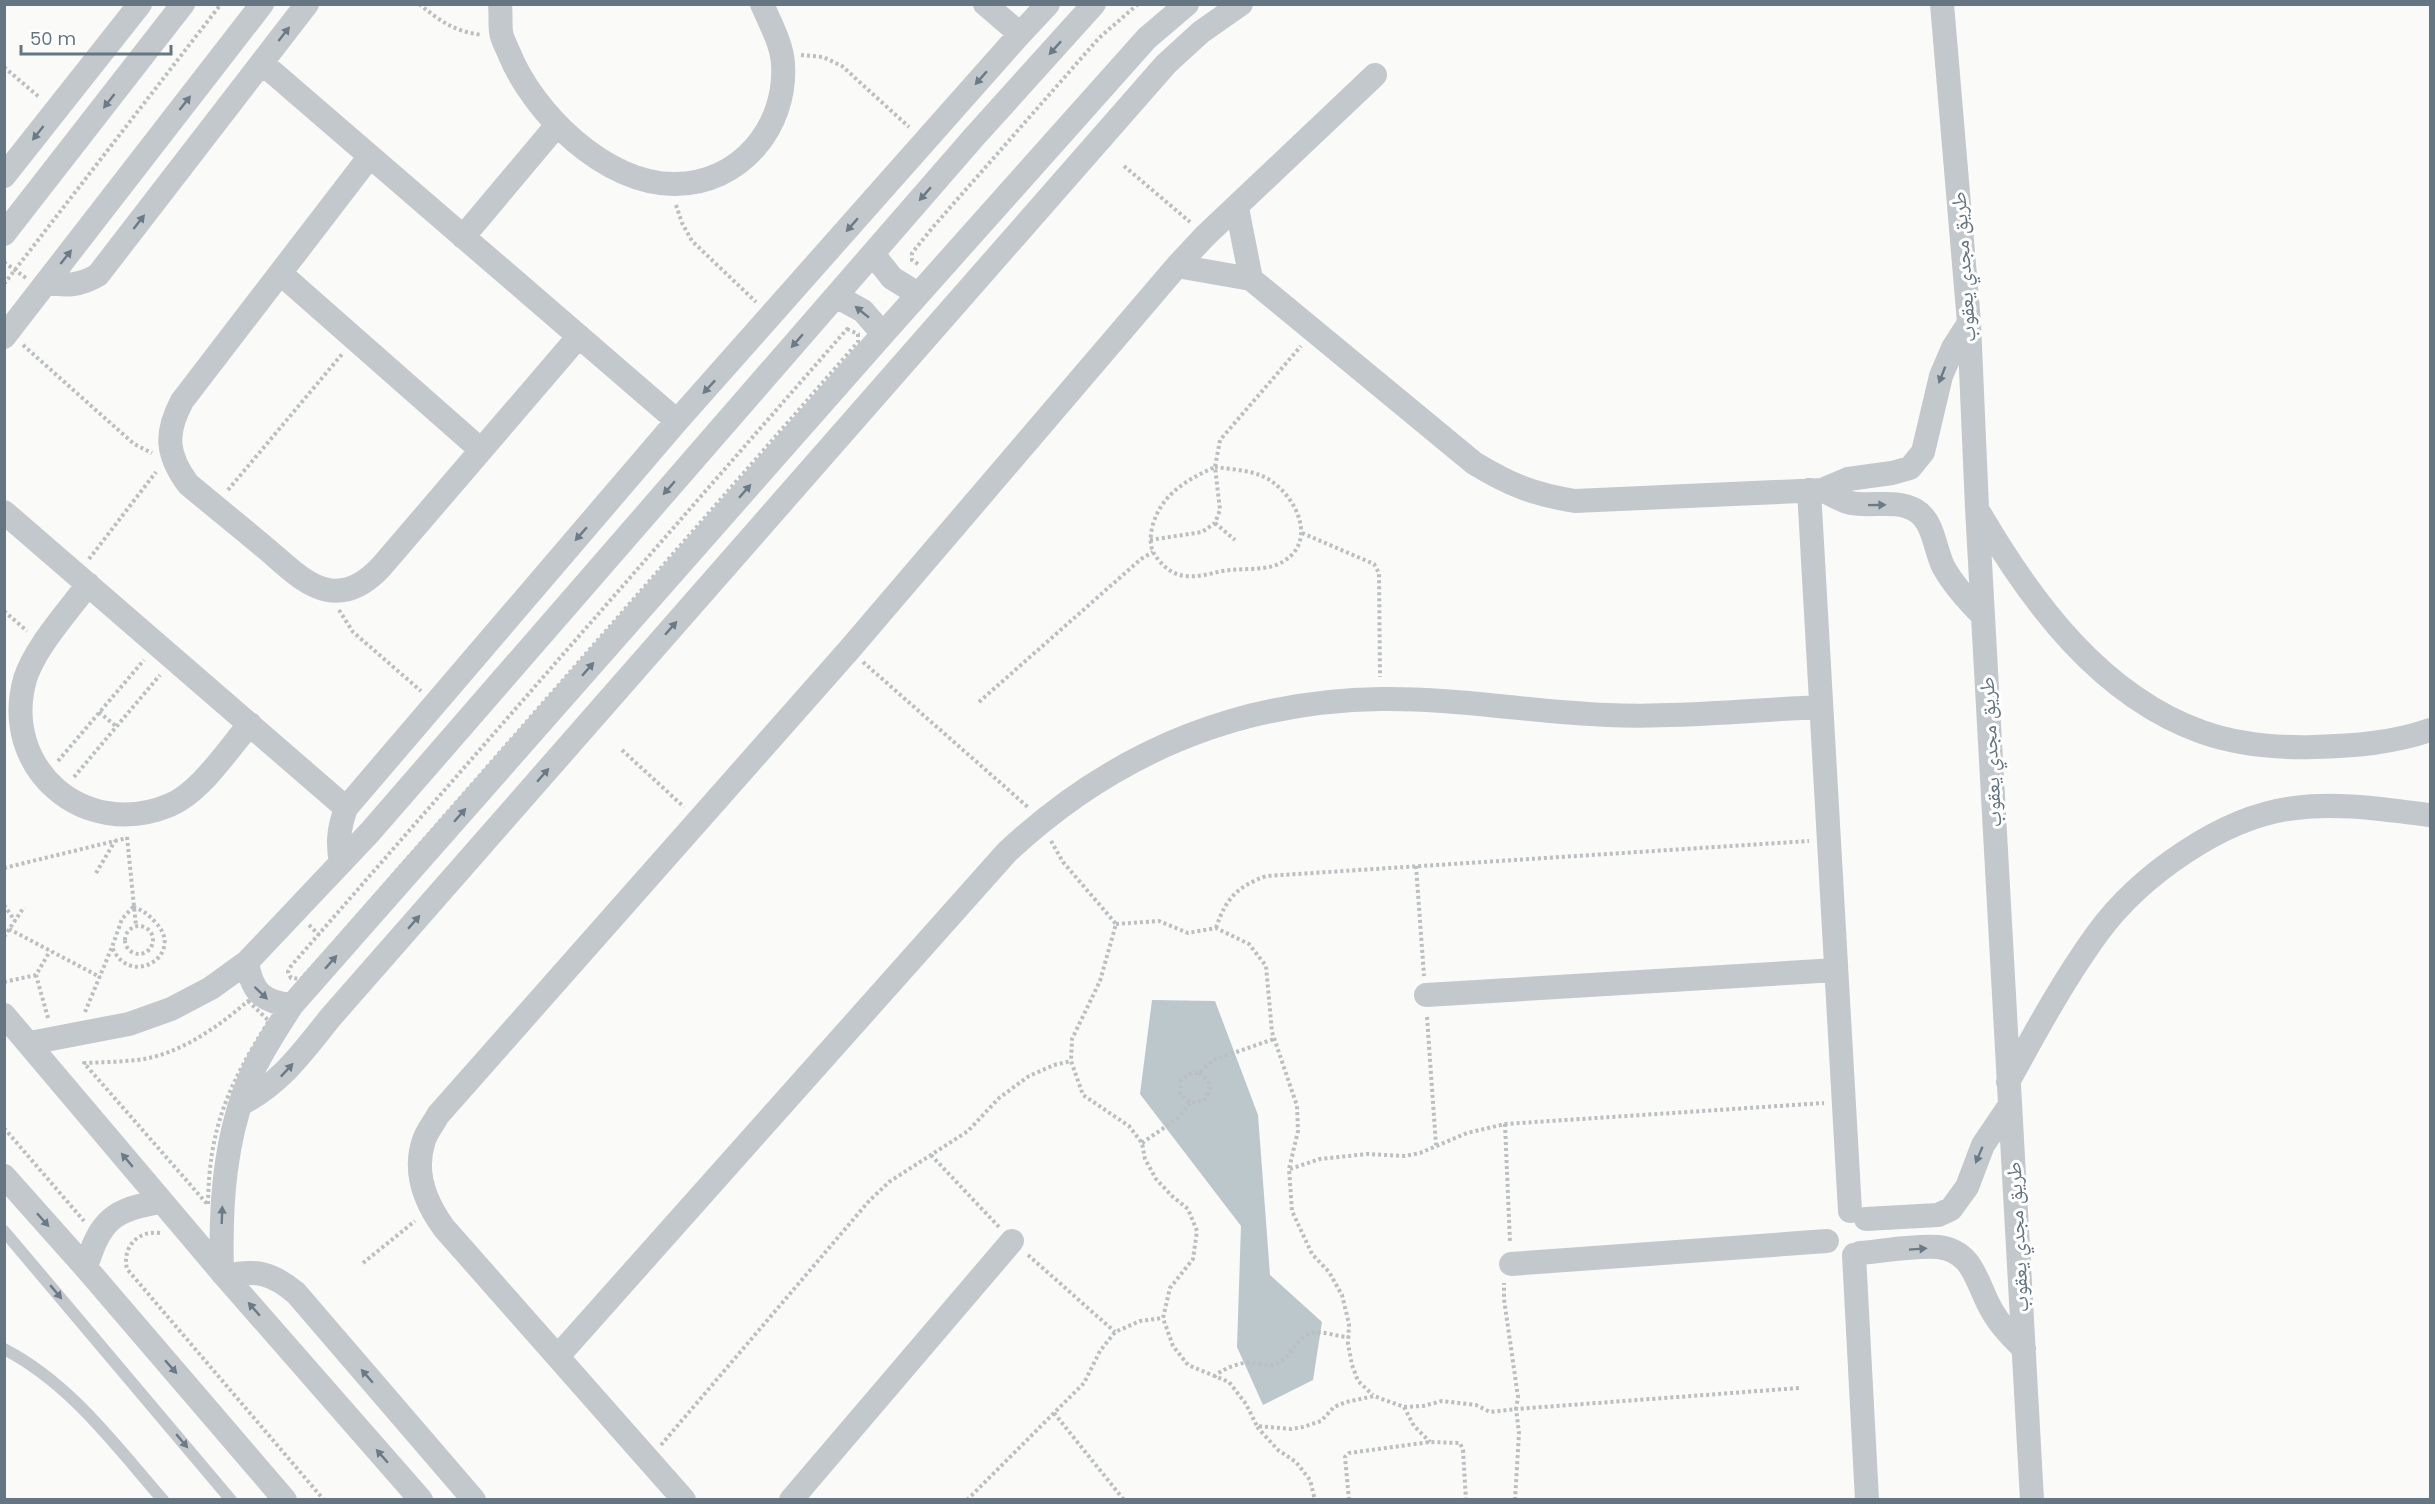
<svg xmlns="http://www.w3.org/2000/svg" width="2435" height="1504" font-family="Poppins,'Noto Naskh Arabic',sans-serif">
<rect width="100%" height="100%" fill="#fafaf8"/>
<!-- water -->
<path fill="#bbc7cb" d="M1152 1000 1215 1001 1258 1115 1270 1275 1322 1322 1313 1380 1263 1405 1237 1347 1241 1226 1140 1094Z"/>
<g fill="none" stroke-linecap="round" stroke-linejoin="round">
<!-- path -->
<path stroke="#bbbfc2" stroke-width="4" stroke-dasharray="3 3" stroke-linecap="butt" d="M419 4C442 22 453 31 482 35
M801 55 823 57 842 66 909 127
M4 67 39 97
M1124 166 1190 222
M676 205 682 223 692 241 756 302
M4 262 26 278
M918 264 912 260V253L933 227 1099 38 1138 4
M4 284 221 4
M847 329 858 334V342L331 946 301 979 291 978 288 972 291 966Z
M23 345 134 444 152 453
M1215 467C1229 469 1246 470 1260 475 1291 487 1321 538 1284 561 1269 571 1249 568 1231 570 1216 571 1201 578 1186 576 1173 575 1164 567 1157 558 1149 548 1150 539 1152 528 1160 495 1186 480 1215 467Z
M228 490 343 353
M1215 523 1235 540
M1302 533 1374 564 1379 573 1380 677
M1150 540 1202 532 1215 523 1220 510 1215 467 1220 440 1301 346
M89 559 156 472
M339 610 353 632 421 691
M4 611 27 631
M863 662 1029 808
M979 702 1141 559 1153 552
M99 712 117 727
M622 750 684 807
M58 761 144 660
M74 777 160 675
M127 837 136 926
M1051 841 1063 862 1116 924 1100 981 1072 1039 1071 1061 1083 1095 1129 1126 1142 1143 1145 1159 1156 1179 1172 1196 1188 1209 1197 1231 1193 1259 1170 1288 1163 1318 1173 1346 1188 1365 1229 1382 1246 1404 1257 1426 1291 1429 1303 1427 1321 1421 1334 1407 1346 1402 1374 1396 1404 1407 1423 1406 1442 1401 1476 1405 1490 1412 1516 1409 1518 1397 1504 1299V1283
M1416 866 1424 976
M4 868 127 838
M96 873 115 841
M4 905 15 921
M133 907C143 910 149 915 156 923 186 954 130 990 112 947L122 919Z
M1116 924 1159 921 1188 933 1216 928 1249 944 1266 966 1272 1032 1297 1106 1298 1131 1289 1169 1292 1211 1312 1254 1329 1272 1342 1295 1349 1324 1348 1344 1352 1365 1358 1381 1373 1395
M309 925 319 935
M125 940a14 14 0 1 1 28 0a14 14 0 1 1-28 0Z
M1216 928C1226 898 1237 887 1266 876L1809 841
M9 929 100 977
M4 937 24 907
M4 982 36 975
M248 1001 269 1021C228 1086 209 1127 208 1205L84 1063C104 1062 125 1062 144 1059 183 1052 219 1026 248 1001Z
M85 1012 112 947
M1427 1017 1436 1145
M48 1018 36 975 50 951
M1199 1073C1211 1080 1213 1091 1203 1101L1190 1103 1180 1093 1181 1080 1192 1073H1199L1213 1060 1274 1039
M1505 1124 1510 1243
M4 1128 84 1221
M1142 1143 1178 1118 1190 1103
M931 1155 999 1227
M1290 1169 1320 1159 1367 1154 1405 1156 1420 1153 1467 1133 1505 1124 1824 1103
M160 1233C137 1230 122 1248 127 1269L324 1500
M1028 1255 1115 1332
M363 1263 415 1221
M1214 1377C1222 1369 1241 1361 1253 1363 1260 1363 1269 1367 1276 1364 1292 1358 1295 1338 1311 1333 1322 1330 1337 1337 1349 1337
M1404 1407 1414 1426 1430 1442
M1054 1413 1124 1500
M1257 1427 1278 1450 1296 1462 1310 1480 1315 1500
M661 1445 869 1201 889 1182 968 1131 999 1098 1029 1076 1054 1065 1071 1061
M967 1500 1084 1383 1100 1351 1115 1332 1140 1321 1163 1318
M1349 1500 1345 1457 1349 1453 1430 1442 1460 1443 1463 1450 1466 1500
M1515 1500 1519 1433 1516 1409 1799 1388"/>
<!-- lane -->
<path stroke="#c3c8cc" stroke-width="12" d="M4 1231 231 1500
M4 1349C70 1383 115 1445 163 1500"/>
<!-- street -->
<path stroke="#c3c8cc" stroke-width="24" d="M500 4C501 13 500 23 501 32 502 39 506 46 509 53 533 113 606 185 675 184 740 184 787 127 783 64 782 44 770 23 762 4
M985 4 1020 34
M1942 4 1969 323 1977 508 2032 1500
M262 63 677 421
M370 156 182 401C165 433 166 454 188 484 213 505 238 525 263 546 283 562 303 585 328 590 350 594 367 582 381 567L579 336
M4 176 140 4
M1237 208 1251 279
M4 234 183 4
M463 237 557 125
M873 254 892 278 918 294
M1177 266 1251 279 1474 463C1510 485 1533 494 1575 501L1822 490 1848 479 1892 473 1910 468 1923 452 1941 376 1953 348 1969 323
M280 273 481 450
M47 282C66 287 81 285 98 275L307 4
M836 296 863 311 883 334
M4 337 262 4
M1809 490 1850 1211
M1822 490C1831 494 1841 501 1851 503 1871 507 1896 499 1915 510 1934 521 1934 547 1943 566 1953 585 1968 601 1983 616
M4 512 346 808
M1980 514C2032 603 2101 696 2202 732 2236 744 2278 748 2314 747 2353 746 2393 743 2430 730
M88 584C68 612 35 647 25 679 0 769 85 841 170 805 201 792 228 749 250 724
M341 863C337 842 339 828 346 808L677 421 1020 34 1048 4
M247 962C252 992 262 1002 292 1005
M1426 995 1836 970
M4 1015 225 1276 421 1500
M30 1043 129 1024 171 1009 211 988 247 962 370 832 974 137 1094 4
M2008 1082C2036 1031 2063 981 2097 934 2139 876 2223 816 2295 808 2340 802 2386 810 2430 815
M241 1104C281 1083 302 1053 330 1018L1166 64 1201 32 1241 4
M4 1176 86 1268 285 1500
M1866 1219 1938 1215 1951 1209 1967 1187 1983 1145 2010 1105
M1860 1253C1884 1251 1915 1245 1938 1247 1976 1251 1977 1288 1994 1314 2002 1328 2013 1338 2024 1349
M1854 1255 1867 1500
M1511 1264 1827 1241
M86 1268C99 1221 114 1208 162 1202
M222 1273C220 1206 224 1136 252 1073 263 1049 278 1027 292 1005L883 334 1147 38 1187 4
M225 1276C256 1269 272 1273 296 1293L474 1500
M559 1355 1007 852C1112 754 1236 701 1381 699 1456 698 1532 712 1607 715 1678 718 1750 710 1821 707
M684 1500 444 1228C425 1202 413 1172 424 1140 427 1131 434 1123 438 1115L849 650 1177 266 1205 236 1375 75
M791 1500 1012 1241"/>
</g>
<!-- one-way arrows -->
<defs><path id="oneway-solid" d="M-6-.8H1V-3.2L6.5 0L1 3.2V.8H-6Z" transform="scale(1.5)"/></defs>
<g fill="#6a7a87">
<use href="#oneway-solid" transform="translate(284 34) rotate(-52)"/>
<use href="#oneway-solid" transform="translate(1055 48) rotate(132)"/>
<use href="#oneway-solid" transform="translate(981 78) rotate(131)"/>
<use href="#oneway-solid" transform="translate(109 101) rotate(128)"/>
<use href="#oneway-solid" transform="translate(185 103) rotate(-52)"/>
<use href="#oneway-solid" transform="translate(38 133) rotate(128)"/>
<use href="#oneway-solid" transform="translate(925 194) rotate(131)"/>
<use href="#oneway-solid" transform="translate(139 222) rotate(-52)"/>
<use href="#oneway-solid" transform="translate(852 225) rotate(131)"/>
<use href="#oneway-solid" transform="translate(66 257) rotate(-52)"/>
<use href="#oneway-solid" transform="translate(862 312) rotate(-141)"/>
<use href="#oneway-solid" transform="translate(797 341) rotate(131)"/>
<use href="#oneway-solid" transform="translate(1942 375) rotate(111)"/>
<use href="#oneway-solid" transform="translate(709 387) rotate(133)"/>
<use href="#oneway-solid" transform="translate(669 488) rotate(131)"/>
<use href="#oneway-solid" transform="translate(745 491) rotate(-49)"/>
<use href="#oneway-solid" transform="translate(1877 505) rotate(-1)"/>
<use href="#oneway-solid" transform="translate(581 534) rotate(131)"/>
<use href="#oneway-solid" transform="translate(671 628) rotate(-49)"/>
<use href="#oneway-solid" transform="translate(588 669) rotate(-49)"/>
<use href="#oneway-solid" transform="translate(543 775) rotate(-49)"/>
<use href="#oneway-solid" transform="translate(460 815) rotate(-49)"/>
<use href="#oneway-solid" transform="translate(414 922) rotate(-49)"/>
<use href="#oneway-solid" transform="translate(331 962) rotate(-49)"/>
<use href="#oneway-solid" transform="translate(261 993) rotate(44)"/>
<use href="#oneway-solid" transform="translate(287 1070) rotate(-47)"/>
<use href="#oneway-solid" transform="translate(1979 1155) rotate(113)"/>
<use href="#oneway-solid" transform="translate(127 1160) rotate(-130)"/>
<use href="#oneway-solid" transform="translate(222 1215) rotate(-88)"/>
<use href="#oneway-solid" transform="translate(43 1220) rotate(48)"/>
<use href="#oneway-solid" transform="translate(1918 1249) rotate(-4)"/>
<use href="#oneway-solid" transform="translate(56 1292) rotate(50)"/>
<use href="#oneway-solid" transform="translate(254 1309) rotate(-131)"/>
<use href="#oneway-solid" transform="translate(171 1367) rotate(49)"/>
<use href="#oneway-solid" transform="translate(367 1376) rotate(-131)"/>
<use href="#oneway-solid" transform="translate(182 1441) rotate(50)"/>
<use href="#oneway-solid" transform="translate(382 1456) rotate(-131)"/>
</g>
<g text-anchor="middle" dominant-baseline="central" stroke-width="6" stroke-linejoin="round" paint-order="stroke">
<!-- street labels -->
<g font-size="21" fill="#657683" stroke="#fff">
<text transform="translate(1963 267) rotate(-94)">طريق مجدي يعقوب</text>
<text transform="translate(1990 752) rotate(-93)">طريق مجدي يعقوب</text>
<text transform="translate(2017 1237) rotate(-93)">طريق مجدي يعقوب</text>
</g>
</g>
<!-- border -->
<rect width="2435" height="1504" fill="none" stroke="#657683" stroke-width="12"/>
<!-- scale -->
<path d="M21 45v9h150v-9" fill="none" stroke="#657683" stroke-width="3"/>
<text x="30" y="45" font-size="18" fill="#657683" stroke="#ffffff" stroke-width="4.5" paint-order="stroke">50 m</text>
</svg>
